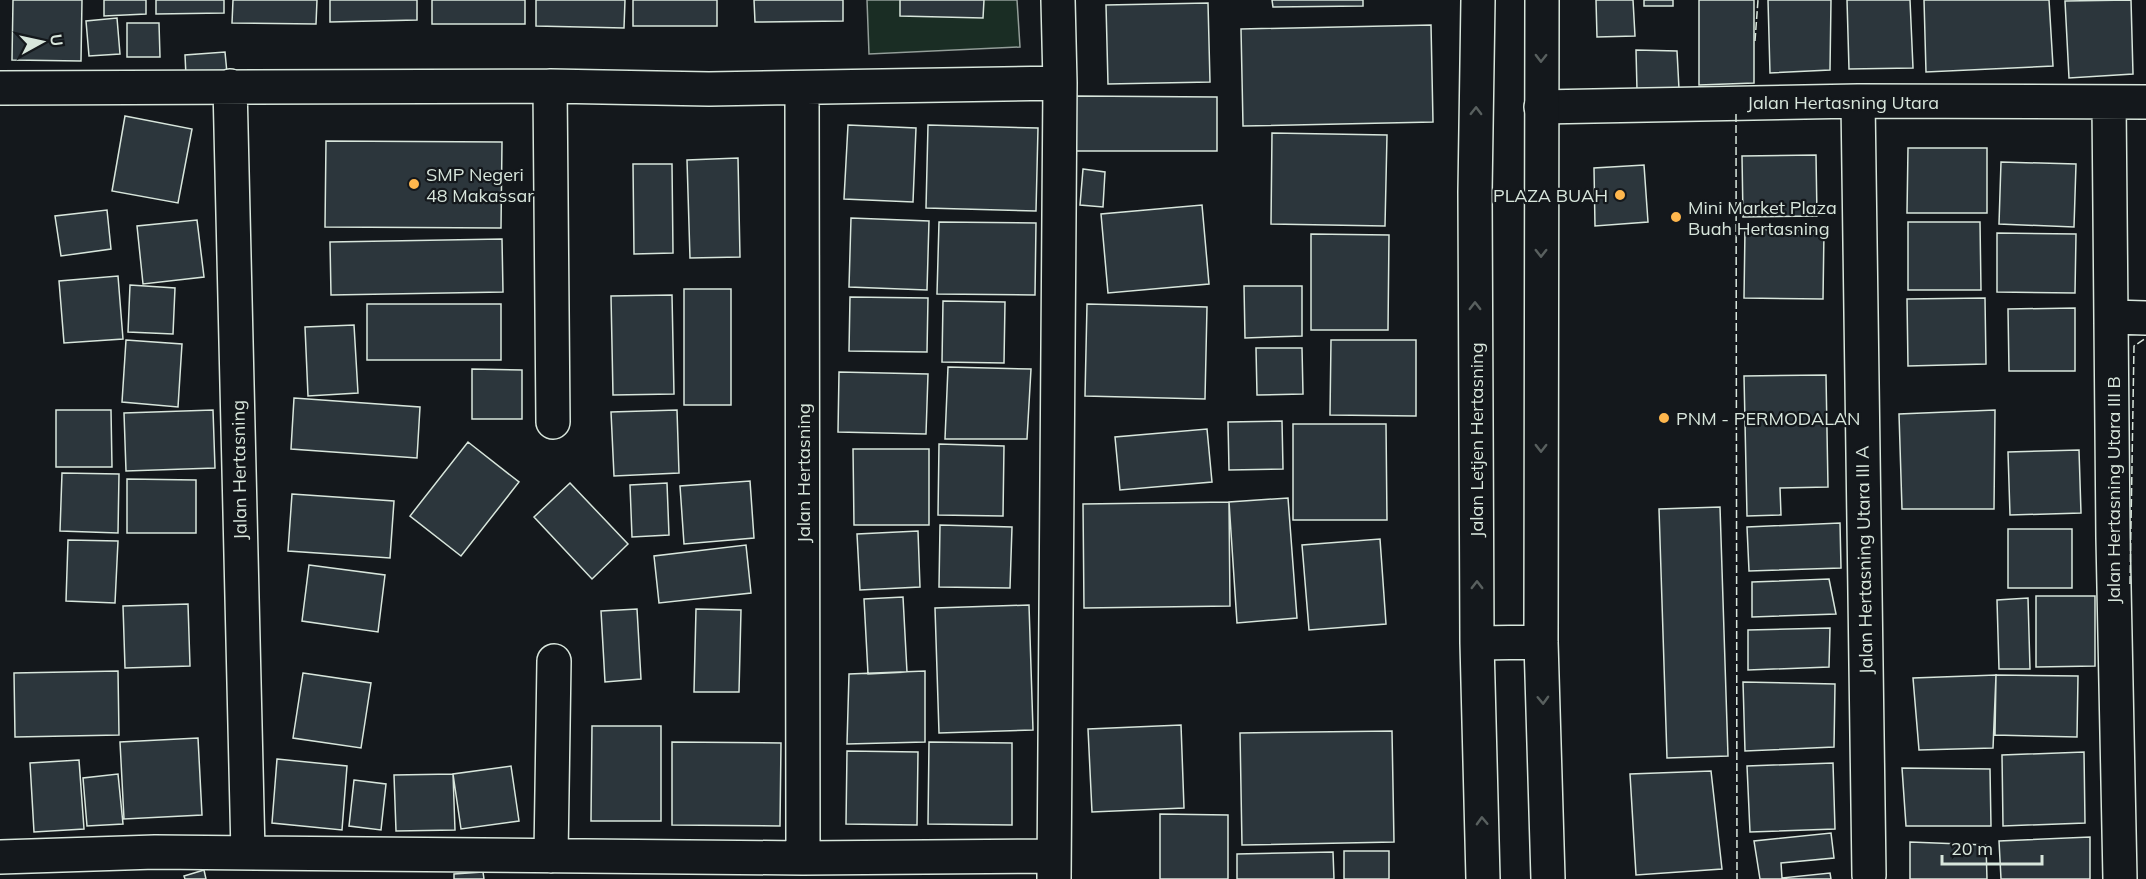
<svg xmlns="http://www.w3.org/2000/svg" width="2146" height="879" font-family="Mulish,sans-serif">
<rect width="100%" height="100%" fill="#14181c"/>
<!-- green -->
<path fill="#1a2d24" stroke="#939e99" stroke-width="1.5" d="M867 0H1017L1020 47 869 54Z"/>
<!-- building -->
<path fill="#2c363c" stroke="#d8e6dc" stroke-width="1.5" d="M13 0H82L81 61 12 60Z
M104 0H146V14L104 16Z
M156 0H224V13L156 14Z
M233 0H317L316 24 232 23Z
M330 0H417V20L330 22Z
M432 0H525V24H432Z
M536 0H625L624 28 536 26Z
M633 0H717V26H633Z
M754 0H843V21L755 22Z
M900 0H984L983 18 900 16Z
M1272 0H1363V6L1273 7Z
M1596 0H1633L1635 36 1597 37Z
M1644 0H1673V6H1644Z
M1699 0H1754V83L1699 85Z
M1768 0H1831L1830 70 1770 73Z
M1847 0H1910L1913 68 1849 69Z
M1924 0H2049L2053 66 1926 72Z
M2131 0 2133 74 2069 78 2065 1Z
M1208 3 1210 82 1108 84 1106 5Z
M117 18 120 54 89 56 86 21Z
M127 23H159L160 57H127Z
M1431 25 1433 122 1243 126 1241 29Z
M1636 50 1677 51 1679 89 1637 90Z
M225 52 227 73 186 76 185 55Z
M1076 96 1217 97V151H1076Z
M125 116 192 129 178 203 112 191Z
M848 125 916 128 913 202 844 199Z
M928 125 1038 128 1036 211 926 208Z
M1272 133 1387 135 1385 226 1271 224Z
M326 141 502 142 501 228 325 227Z
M1908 148H1987V213H1907Z
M1816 155 1817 216 1743 217 1742 156Z
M738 158 740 257 690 258 687 160Z
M2001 162 2076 164 2074 227 1999 224Z
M633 164H672L673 253 634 254Z
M1644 165 1648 222 1595 226 1594 168Z
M1083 169 1105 172 1103 207 1080 205Z
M1202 205 1209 284 1108 293 1101 214Z
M107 210 111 249 61 256 55 216Z
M851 218 929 221 927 290 849 287Z
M197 220 204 277 143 284 137 226Z
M939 222 1036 223 1035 295 937 294Z
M1908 222H1980L1981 290H1908Z
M1745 229 1824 231 1823 299 1744 298Z
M1997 233 2076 234 2075 293 1997 292Z
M1311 234 1389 235 1388 330H1311Z
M502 239 503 292 331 295 330 242Z
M118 276 123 339 64 343 59 281Z
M130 285 175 288 173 334 128 332Z
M1244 286H1302V336L1245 338Z
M684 289H731V405H684Z
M672 295 674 394 613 395 611 296Z
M850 297 928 298 927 352 849 351Z
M1985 298 1986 364 1908 366 1907 299Z
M943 301 1005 302 1004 363 942 362Z
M367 304H501V360H367Z
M1087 304 1207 307 1205 399 1085 396Z
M2075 308V371H2009L2008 309Z
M354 325 358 393 308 396 305 327Z
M126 340 182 344 178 407 122 402Z
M1331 340H1416V416L1330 415Z
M1256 348H1302L1303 394 1257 395Z
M948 367 1031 369 1027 439H945Z
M472 369 522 370V419H472Z
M839 372 928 374 926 434 838 432Z
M1826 375 1828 487 1780 488 1781 515 1747 516 1744 376Z
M294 398 420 407 417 458 291 449Z
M56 410H111L112 467H56Z
M213 410 215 468 126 471 124 413Z
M677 410 679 473 614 476 611 412Z
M1995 410 1994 509H1902L1899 414Z
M1282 421 1283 469 1229 470 1228 422Z
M1293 424H1386L1387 520H1293Z
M1207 429 1212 482 1120 490 1115 437Z
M468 442 519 482 461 556 410 516Z
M939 444 1004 446 1003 516 938 515Z
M853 449H929V525H854Z
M2079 450 2081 513 2010 515 2008 452Z
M62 473 119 474 118 533 60 531Z
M127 479 196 480V533H127Z
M750 481 754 538 684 544 680 486Z
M570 483 628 544 592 579 534 517Z
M667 483 669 535 632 537 630 485Z
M292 494 394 501 390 558 288 551Z
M1288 498 1297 618 1237 623 1229 502Z
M1229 502 1230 606 1084 608 1083 504Z
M1720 507 1728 756 1667 758 1659 509Z
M1840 523 1841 568 1749 571 1747 527Z
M940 525 1012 527 1010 588 939 587Z
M2008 529H2072V588H2008Z
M918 531 920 587 860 590 857 534Z
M1380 539 1386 624 1309 630 1302 545Z
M68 540 118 541 115 603 66 601Z
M746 545 751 593 659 603 654 556Z
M309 565 385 575 378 632 302 621Z
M1829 579 1836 614 1752 617V582Z
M2036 596H2095V666L2036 667Z
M903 597 907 672 868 674 864 599Z
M2028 598 2030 669H1999L1997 600Z
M188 604 190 666 125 668 123 606Z
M1029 605 1033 730 939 733 935 608Z
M637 609 641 679 605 682 601 611Z
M696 609 741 610 739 692H694Z
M1830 628 1829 667 1748 670V630Z
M118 671 119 735 15 737 14 673Z
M925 671V742L847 744 849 674Z
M303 673 371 683 361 748 293 738Z
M1996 675 1993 748 1919 750 1913 678Z
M1996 675 2078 676 2077 737 1995 735Z
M1743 682 1835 684 1834 747 1745 751Z
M1181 725 1184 808 1092 812 1088 729Z
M592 726H661V821H591Z
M1392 731 1394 842 1242 845 1240 733Z
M198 738 202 815 124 819 120 742Z
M672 742 781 743 780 826 672 825Z
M929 742 1012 743V825L928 824Z
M847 751 918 752 917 825 846 824Z
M2084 752 2085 823 2003 826 2002 755Z
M277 759 347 766 342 830 272 823Z
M79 760 84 829 34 832 30 763Z
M1833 763 1835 829 1750 832 1747 766Z
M511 766 519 821 461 829 453 774Z
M1902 768 1990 769 1991 826H1906Z
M1711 771 1722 869 1636 875 1630 774Z
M118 774 123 824 87 826 83 778Z
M453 774 455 830 396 831 394 775Z
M354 780 386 784 381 830 349 826Z
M1160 814 1228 815V879H1160Z
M1831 833 1834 858 1781 863 1782 878 1830 873 1831 879H1760L1754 841Z
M2090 837V879H2001L1999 841Z
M1910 842 1986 845 1987 879H1910Z
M1344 851H1389V879H1344Z
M1333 852 1334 879H1237V854Z
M204 870 206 879H185L184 876Z
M483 872 484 879H454V874Z"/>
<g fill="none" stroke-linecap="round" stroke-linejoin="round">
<defs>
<path id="minor" d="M230 86 248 853
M550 86 553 422
M0 88 550 86 709 89 1060 83
M802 88 803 858
M1858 101 1869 875
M2109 102 2113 538 2120 879
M1541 107 1858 101 2146 102
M2112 317 2146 318
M551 856 554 661
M0 857 155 852 803 858 1054 856
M1054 879 1060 83 1058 0"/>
<path id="major" d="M1478 0 1475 192 1477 643 1483 879
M1542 0 1541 642 1548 879
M1477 643 1541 642"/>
</defs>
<!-- minor casing -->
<use href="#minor" stroke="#d8e6dc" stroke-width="36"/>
<!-- major casing -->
<use href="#major" stroke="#d8e6dc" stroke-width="36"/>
<!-- minor -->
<use href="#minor" stroke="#14181c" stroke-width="33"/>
<!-- major -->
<use href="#major" stroke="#14181c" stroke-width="33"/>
<!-- fence -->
<path stroke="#d8e6dc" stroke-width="1.5" stroke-dasharray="8 3" stroke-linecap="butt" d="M1755 41 1758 0
M1736 114 1737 879
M2130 584 2134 346 2146 338"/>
</g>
<!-- one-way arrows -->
<defs><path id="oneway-chevron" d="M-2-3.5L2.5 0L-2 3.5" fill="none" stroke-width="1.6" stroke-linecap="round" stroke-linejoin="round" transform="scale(1.5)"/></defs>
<g stroke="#59605f">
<use href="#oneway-chevron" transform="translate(1541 58) rotate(91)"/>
<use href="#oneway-chevron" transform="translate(1476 111) rotate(-89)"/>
<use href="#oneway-chevron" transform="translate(1541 253) rotate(90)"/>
<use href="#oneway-chevron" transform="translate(1475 306) rotate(-90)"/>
<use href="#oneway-chevron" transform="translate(1541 448) rotate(90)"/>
<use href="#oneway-chevron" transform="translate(1477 585) rotate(-90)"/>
<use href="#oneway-chevron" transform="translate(1543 700) rotate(88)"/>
<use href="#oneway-chevron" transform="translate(1482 821) rotate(-92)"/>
</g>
<!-- markers -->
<g fill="#ffb74d" stroke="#14181c" stroke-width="2">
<circle cx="414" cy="184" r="6"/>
<circle cx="1620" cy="195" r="6"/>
<circle cx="1676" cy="217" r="6"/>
<circle cx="1664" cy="418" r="6"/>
</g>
<g text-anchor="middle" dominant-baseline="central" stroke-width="4.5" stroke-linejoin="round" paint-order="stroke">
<!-- street labels -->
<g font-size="18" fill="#d8e6dc" stroke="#14181c">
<text x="1843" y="102">Jalan Hertasning Utara</text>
<text transform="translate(1476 440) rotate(-90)">Jalan Letjen Hertasning</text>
<text transform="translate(239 470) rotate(-91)">Jalan Hertasning</text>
<text transform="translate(803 473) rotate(-90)">Jalan Hertasning</text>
<text transform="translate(2113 490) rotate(-90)">Jalan Hertasning Utara III B</text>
<text transform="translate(1864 560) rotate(-91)">Jalan Hertasning Utara III A</text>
</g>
<!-- poi labels -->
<g font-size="18" fill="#d8e6dc" stroke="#14181c" text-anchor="start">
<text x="426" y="174">SMP Negeri<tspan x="426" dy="21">48 Makassar</tspan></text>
<text x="1608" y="195" text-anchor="end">PLAZA BUAH</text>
<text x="1688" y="207">Mini Market Plaza<tspan x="1688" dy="21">Buah Hertasning</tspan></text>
<text x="1676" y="418">PNM - PERMODALAN</text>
</g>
</g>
<!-- north arrow -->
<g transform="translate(42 42) rotate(82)" stroke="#14181c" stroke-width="4.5" paint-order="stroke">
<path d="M0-4.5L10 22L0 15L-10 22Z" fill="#d8e6dc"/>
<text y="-9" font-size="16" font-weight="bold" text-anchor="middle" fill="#d8e6dc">U</text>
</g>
<!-- scale -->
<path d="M1942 855v9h100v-9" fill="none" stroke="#d8e6dc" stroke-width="3"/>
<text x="1951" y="855" font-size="18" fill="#d8e6dc" stroke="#14181c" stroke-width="4.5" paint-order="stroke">20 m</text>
</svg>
